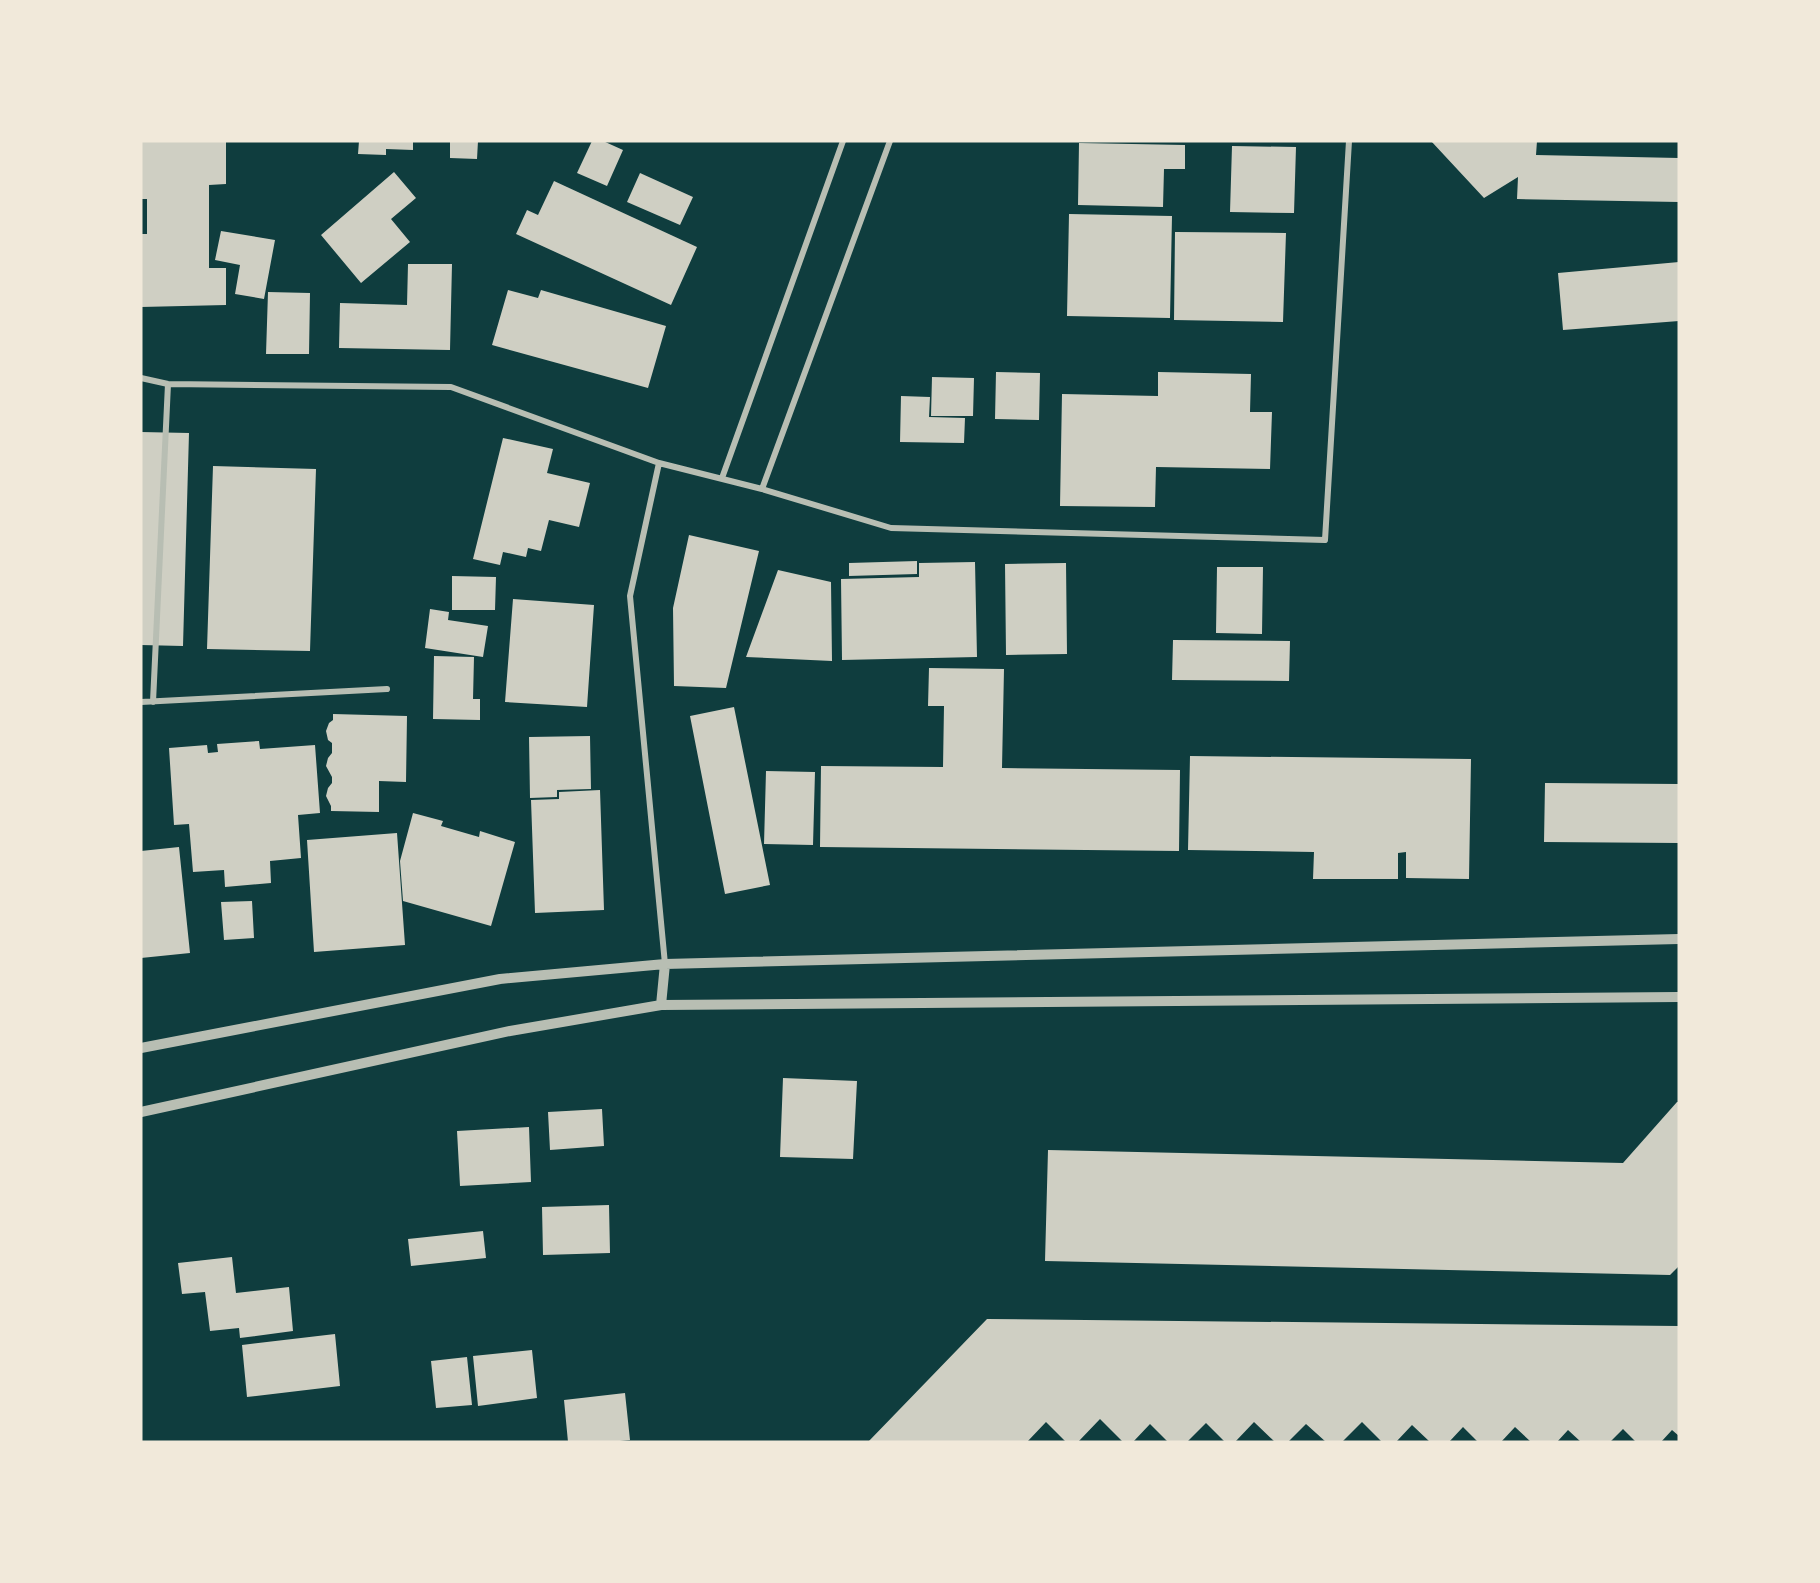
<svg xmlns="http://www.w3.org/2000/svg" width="1820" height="1583" font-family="'Golos Text',sans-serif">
<rect width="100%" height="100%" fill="#0f3d3e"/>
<!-- building -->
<path fill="#cfcfc3" d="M141 141H226V184L209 185V268H226V305L141 307V234H147V199H141Z
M359 141H413V150L386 149V155L358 154Z
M450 141H478L477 159 450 158Z
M592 141H603L623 150 607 186 577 173Z
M1431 141H1537L1536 155 1679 158V202L1517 199 1518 177 1484 198Z
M1079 143 1185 145V169H1164L1163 207 1078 205Z
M1232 146 1296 147 1294 213 1230 212Z
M394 172 416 198 391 219 410 242 361 283 321 235Z
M640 173 693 197 680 225 627 202Z
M554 181 697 247 671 305 516 234 527 210 538 215Z
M1069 214 1172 216 1170 318 1067 316Z
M221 231 275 240 264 299 235 294 240 265 215 260Z
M1175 232 1286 233 1283 322 1174 320Z
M1679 262V321L1563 330 1558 273Z
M408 264H452L450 350 339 348 340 303 407 305Z
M508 290 538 298 541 290 666 326 648 388 492 345Z
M268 292 310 293 309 354H266Z
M996 372 1040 373 1039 420 995 419Z
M1158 372 1251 374 1250 412H1272L1270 469 1156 467 1155 507 1060 506 1062 394 1158 396Z
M932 377 974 378 973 416H931Z
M901 396 930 397 929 417 965 418 964 443 900 442Z
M141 432 189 433 183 646 141 645Z
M503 438 553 449 547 473 590 483 579 527 549 520 541 551 528 548 526 557 503 552 500 565 473 559Z
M213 466 316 469 310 651 207 649Z
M689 535 759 551 726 688 674 686 673 608Z
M917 561V574L849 576V563Z
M975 562 977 657 842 660 841 579 919 577V563Z
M1066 563 1067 654 1006 655 1005 564Z
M1217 567H1263L1262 634 1216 633Z
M778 570 831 582 832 661 746 657Z
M452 576 496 577 495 610H452Z
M513 599 594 605 587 707 505 702Z
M430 609 449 612 448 620 488 626 483 657 425 648Z
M1173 640 1290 641 1289 681 1172 680Z
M434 656 474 657 473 699H480V720L433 719Z
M929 668 1004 669 1002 768 1180 770 1179 851 820 847 821 766 943 767 944 706H928Z
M734 707 770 885 725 894 690 716Z
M333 714 407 716 406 782 379 781V812L331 811V806L326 796 328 788 332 783V777L326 766 328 758 332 753V743L328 740 326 731 329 723 333 720Z
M590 736 591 789 557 790V797L530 798 529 737Z
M259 741 260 749 315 745 320 813 298 815 301 858 270 861 271 883 225 887 224 870 193 872 189 824 174 825 169 748 207 745 208 753 218 752 217 744Z
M1190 756 1471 759 1469 879 1406 878V852L1398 853V879H1313L1314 852 1188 850Z
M766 771 815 772 813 845 764 844Z
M1545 783 1679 784V843L1544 842Z
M600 790 604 910 535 913 531 800 559 799V792Z
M413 813 443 821 441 826 479 837 480 831 515 842 491 926 403 901 400 861Z
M397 833 405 945 314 952 307 840Z
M179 847 190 953 141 958V851Z
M252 901 254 938 224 940 221 902Z
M783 1078 857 1081 853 1159 780 1157Z
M1677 1102H1679V1266L1670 1275 1045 1261 1048 1150 1623 1163Z
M602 1109 604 1146 550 1150 548 1112Z
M529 1127 531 1182 460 1186 457 1131Z
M609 1205 610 1253 543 1255 542 1207Z
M483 1231 486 1258 411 1266 408 1239Z
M232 1257 236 1293 289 1287 293 1331 240 1338 239 1328 210 1331 205 1292 182 1294 178 1263Z
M987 1319 1679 1326V1436L1672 1430 1661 1442H1636L1623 1429 1610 1442H1581L1568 1430 1557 1442H1531L1515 1427 1501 1442H1478L1463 1427 1449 1442H1430L1412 1425 1396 1442H1382L1362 1422 1342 1442H1326L1306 1424 1288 1442H1275L1254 1422 1235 1442H1225L1206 1423 1187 1442H1168L1150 1424 1133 1442H1123L1100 1419 1078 1442H1066L1046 1422 1027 1442H868Z
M335 1334 340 1386 247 1397 242 1345Z
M532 1350 537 1398 478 1406 473 1356Z
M467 1357 472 1405 436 1408 431 1361Z
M625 1393 630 1440 610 1442H568L564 1400Z"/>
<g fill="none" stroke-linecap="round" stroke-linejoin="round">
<!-- minor -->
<path stroke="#b8beb3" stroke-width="6" d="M141 378 168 384 451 387 659 463 762 489 891 528 1325 540 1349 141
M659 463 630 596 665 964
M722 478 843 141
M762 489 890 141
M141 702 387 689
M153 702 168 384"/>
<!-- tertiary -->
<path stroke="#b8beb3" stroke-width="10" d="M661 1005 665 964
M141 1048 500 979 665 964 1679 939
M141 1112 510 1031 661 1005 1679 997"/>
</g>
<!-- border -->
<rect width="1820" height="1583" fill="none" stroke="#f1e9da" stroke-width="285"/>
</svg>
